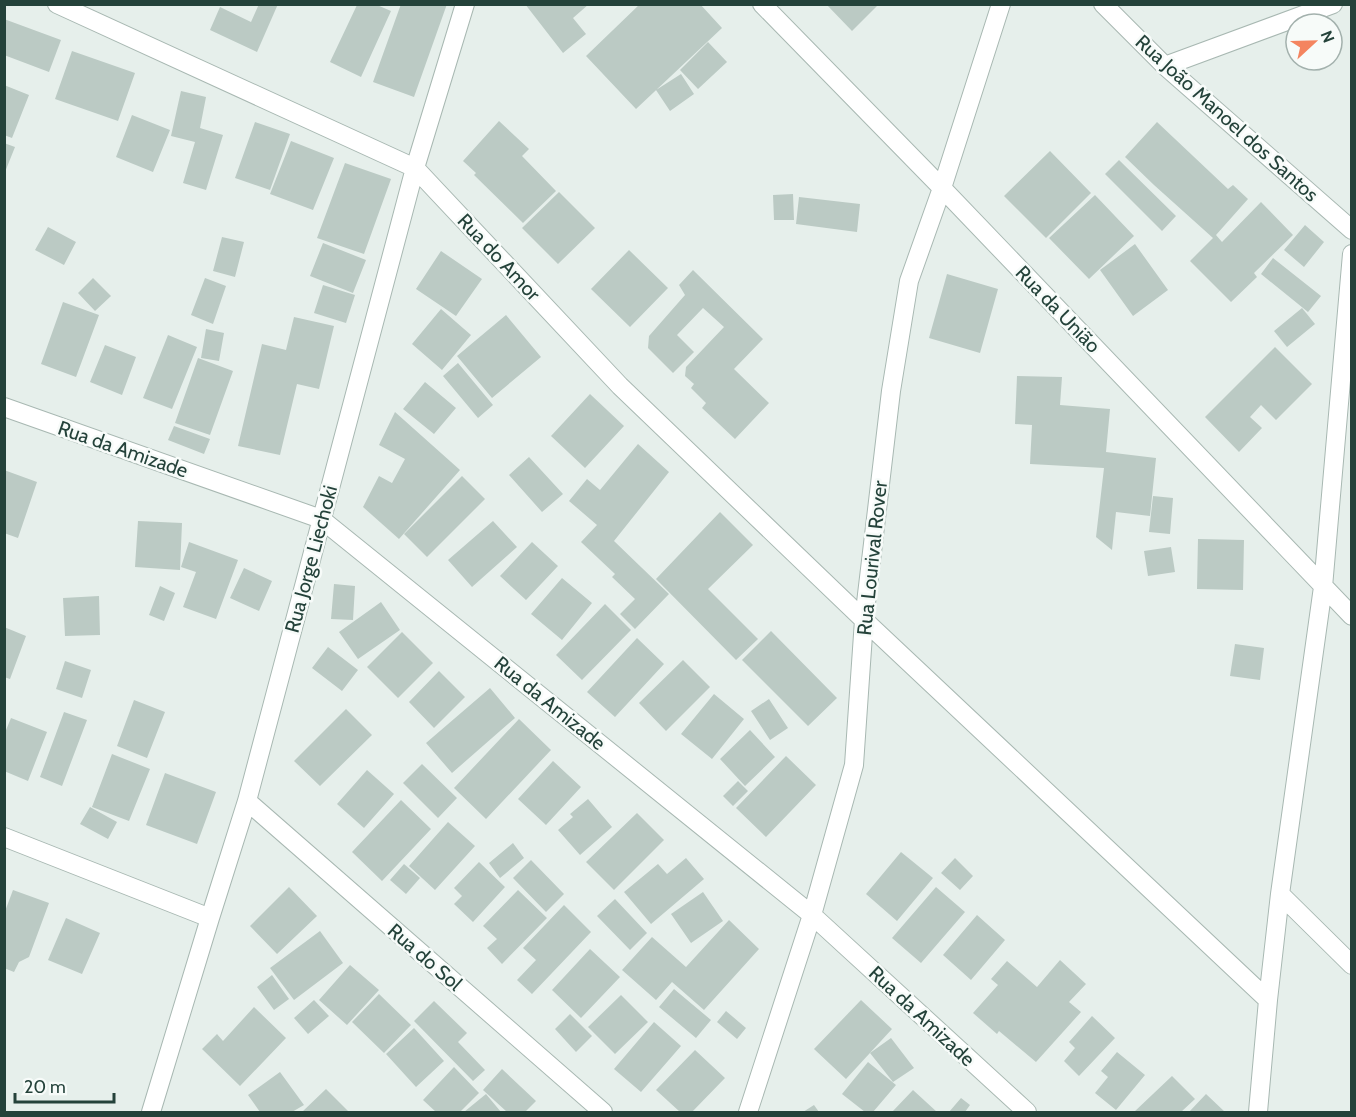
<svg xmlns="http://www.w3.org/2000/svg" width="1356" height="1117" font-family="Cabin,sans-serif">
<rect width="100%" height="100%" fill="#e6efeb"/>
<!-- building -->
<path fill="#bbcac4" d="M259 4H278L257 52 210 30 220 7 251 22Z
M401 4H447L414 97 373 82Z
M525 4H589L573 18 586 34 563 53Z
M640 4H700L722 28 636 109 586 56Z
M826 4H879L852 31Z
M357 5H377L391 11 361 77 330 62Z
M4 19 61 40 49 72 4 55Z
M708 42 727 62 698 89 680 70Z
M72 51 135 73 118 121 55 99Z
M681 74 694 94 670 111 656 90Z
M4 85 29 95 12 138 4 135Z
M181 91 206 97 200 128 223 135 206 190 183 183 195 142 171 136Z
M132 115 170 130 153 172 116 157Z
M499 121 529 149 522 156 556 191 523 223 474 175 476 173 463 161Z
M255 122 290 134 270 190 235 178Z
M1157 122 1228 189 1233 185 1248 199 1216 235 1222 242 1261 202 1293 235 1254 273 1257 277 1231 302 1190 261 1213 238 1154 185 1125 157Z
M291 141 334 158 313 210 270 194Z
M4 143 15 147 5 172H4Z
M1050 151 1091 193 1046 238 1004 196Z
M1119 160 1176 216 1162 231 1105 174Z
M345 163 391 179 364 254 317 238Z
M559 192 595 228 558 264 522 228Z
M793 194 794 220H774L773 195Z
M1095 195 1134 236 1089 279 1049 238Z
M799 197 860 204 857 232 796 224Z
M1305 225 1324 242 1304 267 1284 250Z
M48 227 76 242 64 265 35 250Z
M222 237 244 242 235 277 213 271Z
M323 243 366 260 353 293 310 276Z
M1135 244 1168 290 1133 316 1100 270Z
M629 250 668 288 630 327 591 289Z
M441 251 482 279 456 316 416 289Z
M1273 258 1321 296 1308 312 1261 274Z
M693 270 763 339 734 369 769 403 735 439 702 408 706 403 691 388 694 384 685 376 686 367 724 327 703 308 677 335 694 352 673 373 648 348 649 336 685 295 679 285Z
M947 274 998 289 980 353 929 338Z
M93 278 111 296 95 311 78 293Z
M205 278 226 286 213 324 191 315Z
M323 285 355 295 346 323 314 313Z
M63 302 99 315 76 377 41 364Z
M1302 308 1315 324 1287 347 1274 331Z
M441 309 471 335 442 370 412 344Z
M506 315 541 357 492 398 457 356Z
M294 317 334 326 319 389 297 384 280 455 238 446 262 344 286 350Z
M206 329 224 333 219 361 201 358Z
M168 335 197 347 172 409 143 398Z
M105 345 136 357 122 395 90 382Z
M1275 347 1312 384 1276 420 1261 405 1250 417 1262 428 1239 452 1205 417Z
M198 358 233 371 210 435 175 423Z
M458 363 493 405 478 418 443 376Z
M1017 376 1062 377 1060 405 1110 409 1106 452 1156 458 1150 516 1116 512 1112 550 1096 537 1104 468 1030 464 1032 425 1015 424Z
M425 382 456 408 434 434 403 409Z
M590 394 624 426 585 468 551 436Z
M395 412 460 470 399 539 363 507 379 476 392 483 405 459 379 445Z
M174 426 210 439 204 454 168 440Z
M638 444 669 472 614 541 669 594 635 629 620 614 635 599 612 577 615 574 581 542 597 525 569 501 587 479 600 490Z
M529 457 563 494 542 512 509 475Z
M4 470 37 482 18 538 4 533Z
M462 476 485 499 427 557 404 534Z
M1153 496 1173 498 1170 534 1149 532Z
M720 512 753 545 708 589 758 639 736 660 656 579Z
M138 521 182 523 180 570 135 567Z
M493 521 517 547 472 587 448 560Z
M1198 539 1244 540 1243 590 1197 589Z
M189 542 238 560 216 619 183 607 196 572 181 567Z
M532 542 558 566 526 600 500 576Z
M1171 547 1175 572 1148 576 1144 551Z
M244 568 272 581 259 611 230 598Z
M562 578 592 603 562 640 531 614Z
M334 584 355 586 353 620 331 619Z
M160 586 175 593 164 621 149 615Z
M99 596 100 635 65 636 63 598Z
M381 602 400 630 358 659 339 632Z
M605 604 631 630 582 680 556 655Z
M4 627 26 636 10 679 4 677Z
M771 631 837 698 808 726 742 660Z
M402 632 433 663 398 698 367 667Z
M637 638 664 664 615 717 587 692Z
M1235 644 1264 648 1260 680 1230 676Z
M328 647 358 670 342 691 312 668Z
M683 660 710 687 666 731 639 703Z
M65 661 91 670 82 698 56 689Z
M439 671 465 697 434 728 409 702Z
M490 688 515 718 452 773 426 743Z
M714 694 744 719 712 759 681 734Z
M769 699 788 728 770 740 751 711Z
M134 700 165 712 147 758 117 746Z
M346 709 372 735 320 786 294 761Z
M64 712 87 720 62 786 40 777Z
M11 718 47 732 28 781 4 771V735Z
M519 719 551 750 486 819 454 788Z
M750 730 775 757 745 786 720 759Z
M112 754 150 769 129 821 92 807Z
M786 756 816 785 766 837 736 808Z
M553 761 581 787 546 825 518 799Z
M422 764 457 798 438 818 403 783Z
M367 770 394 794 364 828 337 804Z
M165 773 216 792 197 844 146 825Z
M738 781 748 791 733 806 723 796Z
M588 799 612 827 580 855 558 830 573 817 570 814Z
M401 800 431 829 382 881 352 852Z
M90 807 117 822 108 839 80 824Z
M637 813 664 840 614 890 586 862Z
M448 822 475 846 435 890 409 866Z
M513 843 524 858 500 878 489 863Z
M901 852 933 878 897 921 866 894Z
M686 858 704 879 651 924 624 892 658 864 667 874Z
M955 858 973 876 960 890 941 873Z
M531 860 564 894 546 912 513 878Z
M479 862 505 887 473 922 454 904 462 896 454 888Z
M404 864 420 878 406 894 390 880Z
M289 887 317 916 277 954 250 926Z
M936 887 965 912 921 963 892 938Z
M13 890 49 903 29 957 19 962 14 972 4 968V914Z
M518 890 547 918 502 964 487 948 497 939 483 926Z
M703 892 723 921 691 943 671 914Z
M615 899 647 933 630 950 597 916Z
M564 905 591 932 532 994 517 980 536 960 523 948Z
M977 915 1005 940 971 980 943 955Z
M66 918 100 933 82 974 48 960Z
M729 920 759 949 704 1010 672 982 656 1000 622 970 652 937 686 967Z
M320 931 343 963 294 1000 270 968Z
M590 949 620 977 581 1018 552 990Z
M1060 960 1086 984 1069 1002 1081 1012 1036 1062 999 1031 997 1034 973 1013 998 985 991 979 1007 961 1037 987Z
M350 965 379 990 347 1025 319 1000Z
M272 975 289 999 274 1010 257 987Z
M674 989 711 1020 696 1038 659 1007Z
M379 994 411 1025 384 1053 352 1022Z
M621 995 648 1022 615 1054 588 1027Z
M314 1000 329 1016 308 1034 294 1018Z
M861 1000 892 1029 846 1079 814 1049Z
M434 1001 467 1033 458 1042 485 1070 473 1081 414 1021Z
M254 1007 286 1038 240 1086 202 1049 217 1034 223 1041Z
M726 1011 746 1028 737 1039 717 1022Z
M570 1014 592 1036 576 1052 555 1029Z
M1092 1016 1115 1038 1079 1076 1064 1061 1075 1048 1069 1042Z
M654 1022 681 1046 641 1092 614 1069Z
M414 1028 444 1061 416 1087 386 1054Z
M891 1038 914 1068 893 1082 870 1053Z
M695 1050 725 1078 692 1112H680L656 1090Z
M1117 1052 1145 1075 1116 1110 1095 1093 1108 1077 1101 1071Z
M868 1062 896 1085 873 1112H865L842 1094Z
M454 1067 479 1093 460 1112H436L423 1100Z
M502 1069 536 1101 525 1112H507L483 1090Z
M280 1072 304 1105 292 1112H260L248 1095Z
M1172 1076 1195 1099 1181 1112H1134Z
M326 1089 349 1112H302Z
M913 1090 937 1112H892Z
M486 1094 501 1112H464Z
M1206 1094 1225 1112H1189Z
M961 1098 970 1105 965 1112H949Z
M814 1105 819 1112H803Z"/>
<g fill="none" stroke-linecap="round" stroke-linejoin="round">
<defs>
<path id="street" d="M57 4 415 168 620 386 864 620 1268 1000
M762 4 942 188 1352 616
M1103 4 1165 66 1352 230
M1165 66 1333 4
M4 407 321 519 812 915 1027 1112
M247 801 603 1112
M4 837 210 918
M1280 894 1352 965
M151 1112 210 918 247 801 415 168 465 4
M748 1112 812 915 854 765 864 620 891 391 909 281 942 188 1001 4
M1258 1112 1268 1000 1280 894 1323 587 1352 254"/>
</defs>
<!-- street casing -->
<use href="#street" stroke="#a8b8b2" stroke-width="20"/>
<!-- street -->
<use href="#street" stroke="#fff" stroke-width="18"/>
</g>
<g text-anchor="middle" dominant-baseline="central" stroke-width="5" stroke-linejoin="round" paint-order="stroke">
<!-- street labels -->
<g font-size="20" fill="#24423a" stroke="#f7fbf9">
<text transform="translate(1227 118) rotate(42)">Rua João Manoel dos Santos</text>
<text transform="translate(499 257) rotate(47)">Rua do Amor</text>
<text transform="translate(1058 309) rotate(46)">Rua da União</text>
<text transform="translate(123 449) rotate(19)">Rua da Amizade</text>
<text transform="translate(872 558) rotate(-84)">Rua Lourival Rover</text>
<text transform="translate(311 559) rotate(-75)">Rua Jorge Liechoki</text>
<text transform="translate(550 703) rotate(39)">Rua da Amizade</text>
<text transform="translate(425 957) rotate(41)">Rua do Sol</text>
<text transform="translate(922 1016) rotate(43)">Rua da Amizade</text>
</g>
</g>
<!-- border -->
<rect width="1356" height="1117" fill="none" stroke="#24423a" stroke-width="12"/>
<!-- north arrow -->
<g transform="translate(1314 42) rotate(68)"><circle r="28" fill="#f7fbf9" stroke="#a3b1ad" stroke-width="1.5"/>
<path d="M0-4.5L10 22L0 15L-10 22Z" fill="#f4845f"/>
<text y="-9" font-size="16" font-weight="bold" text-anchor="middle" fill="#24423a">N</text>
</g>
<!-- scale -->
<path d="M15 1093v9h99v-9" fill="none" stroke="#24423a" stroke-width="3"/>
<text x="24" y="1093" font-size="18" fill="#24423a" stroke="#f7fbf9" stroke-width="4.5" paint-order="stroke">20 m</text>
</svg>
